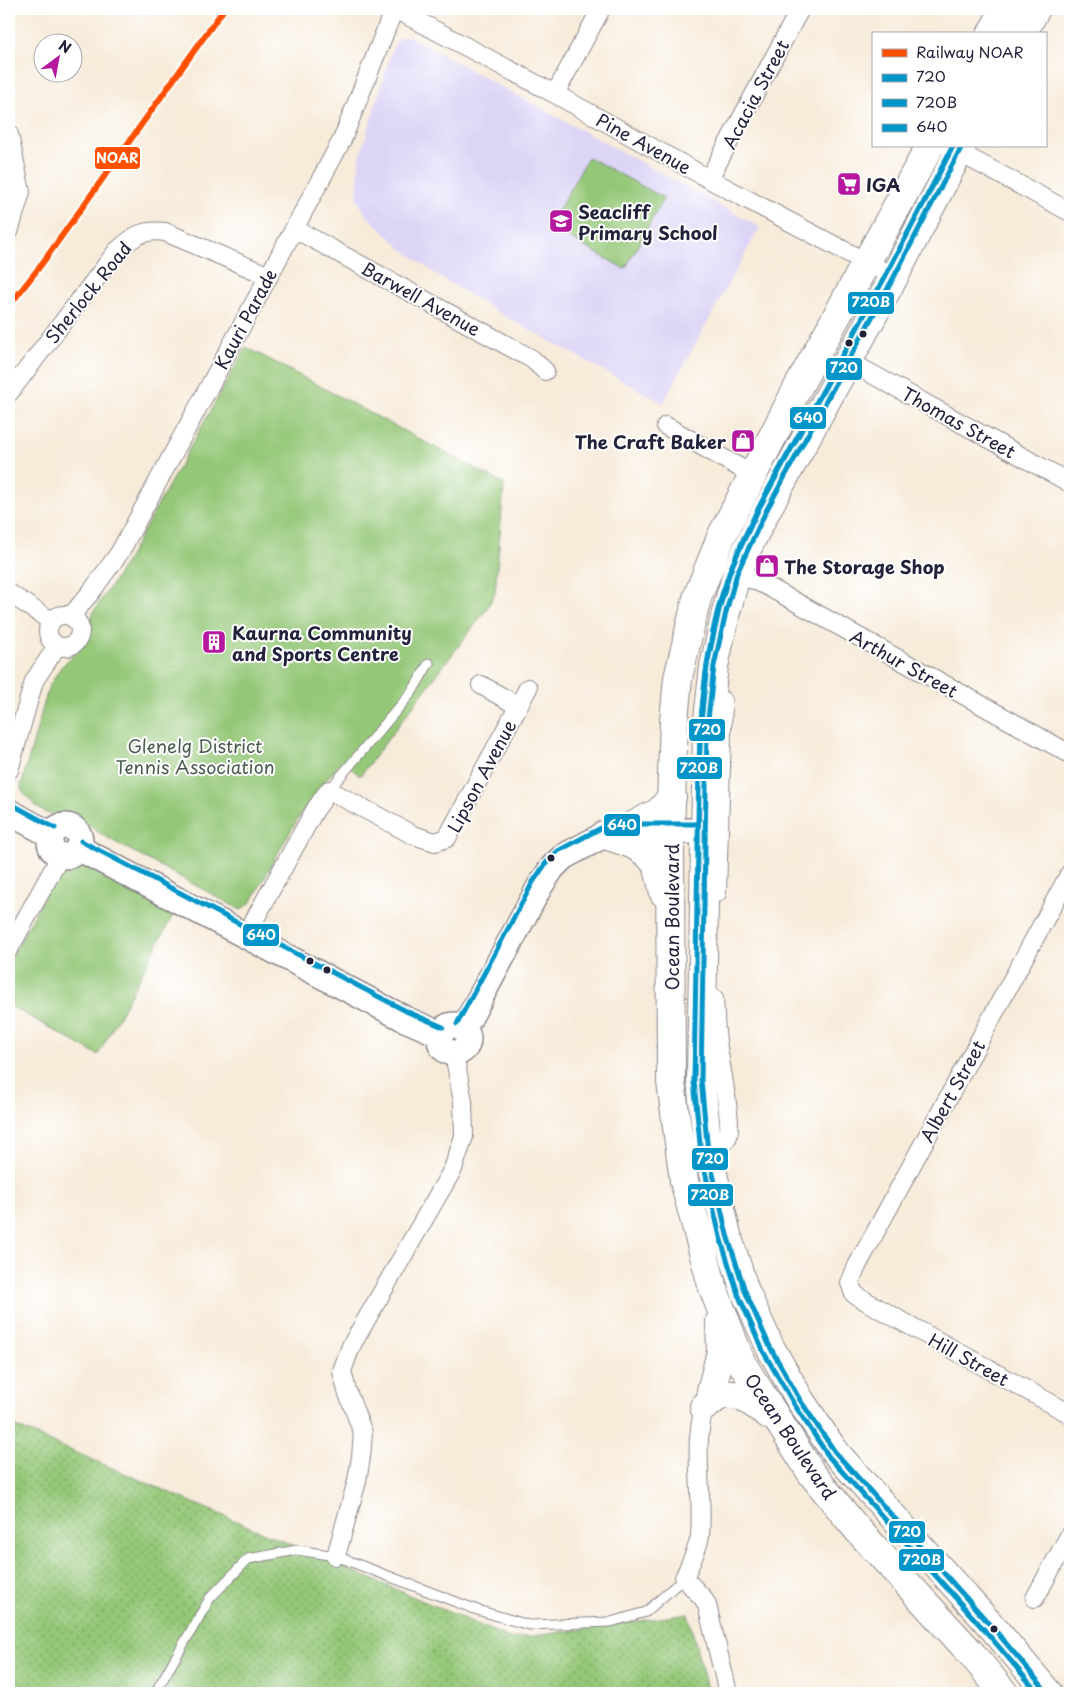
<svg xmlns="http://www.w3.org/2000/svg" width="1079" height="1702" font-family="'Playpen Sans',sans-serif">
<defs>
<pattern id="grass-dots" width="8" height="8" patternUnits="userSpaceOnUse" patternTransform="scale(1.25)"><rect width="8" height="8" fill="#94c777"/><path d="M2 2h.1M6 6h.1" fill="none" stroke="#78a163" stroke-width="1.8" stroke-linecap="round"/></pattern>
</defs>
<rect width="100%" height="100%" fill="#fff"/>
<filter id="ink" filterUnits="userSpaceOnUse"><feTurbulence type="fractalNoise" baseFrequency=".02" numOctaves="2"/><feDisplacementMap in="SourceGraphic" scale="10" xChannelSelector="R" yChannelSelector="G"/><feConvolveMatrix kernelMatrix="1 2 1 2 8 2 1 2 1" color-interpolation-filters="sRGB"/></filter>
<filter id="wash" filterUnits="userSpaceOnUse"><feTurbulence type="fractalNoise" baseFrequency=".0096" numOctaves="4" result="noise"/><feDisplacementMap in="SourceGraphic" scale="20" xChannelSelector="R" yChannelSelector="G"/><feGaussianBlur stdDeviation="1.12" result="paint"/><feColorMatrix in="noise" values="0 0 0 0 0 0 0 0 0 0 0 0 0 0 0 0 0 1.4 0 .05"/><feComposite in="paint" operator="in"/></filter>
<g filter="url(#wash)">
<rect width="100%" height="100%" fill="#f7ebd9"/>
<!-- built -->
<path fill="#ddd5f6" d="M408 36 760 227 663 403 504 316 438 276 401 248 366 215 357 199 359 159 392 50 396 42 401 37Z"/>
<!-- grass -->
<path fill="url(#grass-dots)" stroke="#5b7459" d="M9 1424 512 1639 688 1614 708 1693H9Z"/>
<!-- park -->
<path fill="#94c777" stroke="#5b7459" d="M588 157 664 198 625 269 549 227Z
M246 347 504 484 495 593 486 610 360 776 343 761C303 801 279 852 252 901L241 910 106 837 76 818 46 813 38 808 27 797 22 791 21 786 49 686 61 667 85 644 88 637 91 618 95 609 125 564Z
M73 857 178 906 98 1055 9 1005V962L64 859Z"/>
</g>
<g filter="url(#ink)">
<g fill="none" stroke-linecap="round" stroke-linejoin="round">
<defs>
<path id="lane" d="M329 790 412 692 429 663
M155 1693 210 1598 248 1559 297 1550 336 1556 477 1610 529 1625 611 1622 646 1612 684 1578"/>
<path id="street" d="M395 9 555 94 709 179 894 277
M555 94 601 9
M9 134 21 192 9 232
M949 147 1070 212
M709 179 800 9
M295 229 532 359 545 371
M848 361 1070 483
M9 393 117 251C134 236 142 229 165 232L269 276
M666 426 753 475
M737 573 765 585 1070 754
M9 593 51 621
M48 631a16 16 0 1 1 32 0a16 16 0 1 1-32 0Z
M71 616 91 592 120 552 342 140 394 9
M481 685 518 706
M9 770 34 681 57 646
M1070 873 857 1266 850 1283 854 1294 869 1303 1070 1414
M717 893 723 701
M246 935 315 810 329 790 413 835 435 842 447 838 528 688
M9 949 61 855
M699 1153C711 1152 722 1148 728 1136 733 1124 719 1058 717 1041 715 1027 715 1012 714 998
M708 1397C690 1440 704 1489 700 1535 699 1547 689 1566 684 1578L703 1598 707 1605 728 1693
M336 1556 357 1481 361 1457 363 1433 347 1391 342 1371 351 1346 453 1169 464 1136 463 1102 454 1053
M1035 1598 1070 1534"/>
<path id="secondary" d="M9 812 51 835
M50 841a15 15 0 1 1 30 0a15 15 0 1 1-30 0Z
M78 848 405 1019 440 1034
M440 1039a14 14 0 1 1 28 0a14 14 0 1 1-28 0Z
M464 1028 540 886 552 868 563 857 604 835 630 831H705"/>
<path id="primary" d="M991 34 1005 9
M1022 34 1036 9
M930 146 798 387 721 537 697 598 678 678 674 721 670 830 671 1082 684 1181 712 1285 741 1362 812 1474 857 1529 970 1652 1004 1693
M962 146 894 277 766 511 747 549 737 573 726 612 714 666 707 728 701 1080 708 1152 727 1235 745 1291 770 1347 800 1400 835 1452 994 1629 1048 1693
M619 833 659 812 672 797
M604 835C624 841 646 846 657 866 660 874 662 885 664 893
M711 1391 721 1352 720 1321
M704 1407C709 1404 715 1398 720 1396 740 1390 756 1406 771 1416"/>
</defs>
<!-- lane casing -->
<use href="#lane" stroke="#8c868a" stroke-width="11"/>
<!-- street casing -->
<use href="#street" stroke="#8c868a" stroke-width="20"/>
<!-- secondary casing -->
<use href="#secondary" stroke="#8c868a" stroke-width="28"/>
<!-- primary casing -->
<use href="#primary" stroke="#8c868a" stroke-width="30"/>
<!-- lane -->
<use href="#lane" stroke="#fff" stroke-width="9"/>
<!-- street -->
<use href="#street" stroke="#fff" stroke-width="18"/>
<!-- secondary -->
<use href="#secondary" stroke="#fff" stroke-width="25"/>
<!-- primary -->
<use href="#primary" stroke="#fff" stroke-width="28"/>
<defs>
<path id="bus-1" d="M962 146 894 277 766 511 737 573 726 612 714 666 707 728 701 1080 708 1152 727 1235 745 1291 770 1347 800 1400 835 1452 994 1629 1048 1693"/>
<path id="bus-2" d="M953 146 887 273 759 508 730 570 719 610 707 665 700 728 694 1081 701 1154 720 1237 738 1294 763 1351 794 1404 829 1457 988 1634 1038 1693"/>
<path id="bus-3" d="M13 805 55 828
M81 841 408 1012 443 1027
M457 1024 533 882 546 863 558 851 601 828 629 824H698C699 747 700 670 722 595 742 529 780 470 813 409 861 322 908 235 953 146"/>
</defs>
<!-- bus-1 casing -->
<use href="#bus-1" stroke="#fff" stroke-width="9"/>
<!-- bus-2 casing -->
<use href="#bus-2" stroke="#fff" stroke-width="9"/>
<!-- bus-3 casing -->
<use href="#bus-3" stroke="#fff" stroke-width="9"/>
<!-- bus-1 -->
<use href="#bus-1" stroke="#0095c8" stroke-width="5"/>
<!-- bus-2 -->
<use href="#bus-2" stroke="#0095c8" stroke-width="5"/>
<!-- bus-3 -->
<use href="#bus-3" stroke="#0095c8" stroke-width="5"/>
<defs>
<path id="rail-1" d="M9 306 41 265 224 9"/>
</defs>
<!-- rail-1 casing -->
<use href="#rail-1" stroke="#fff" stroke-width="10"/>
<!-- rail-1 -->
<use href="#rail-1" stroke="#fe5000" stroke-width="6"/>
</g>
</g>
<!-- icons -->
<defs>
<symbol id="supermarket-square" viewBox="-11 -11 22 22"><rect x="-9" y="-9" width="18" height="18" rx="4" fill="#b5179e" stroke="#fff"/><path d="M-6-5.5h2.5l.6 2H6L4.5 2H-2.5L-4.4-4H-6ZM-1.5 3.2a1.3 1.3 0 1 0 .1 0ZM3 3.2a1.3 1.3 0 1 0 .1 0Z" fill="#fff"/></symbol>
<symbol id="school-square" viewBox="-11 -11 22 22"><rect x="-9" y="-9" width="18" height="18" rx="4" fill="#b5179e" stroke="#fff"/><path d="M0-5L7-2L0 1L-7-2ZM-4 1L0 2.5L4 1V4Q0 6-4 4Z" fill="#fff"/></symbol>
<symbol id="shop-square" viewBox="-11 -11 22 22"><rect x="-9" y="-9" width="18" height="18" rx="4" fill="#b5179e" stroke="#fff"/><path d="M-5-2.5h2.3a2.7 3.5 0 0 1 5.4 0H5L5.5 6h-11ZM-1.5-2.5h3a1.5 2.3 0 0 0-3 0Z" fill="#fff"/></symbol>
<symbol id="building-square" viewBox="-11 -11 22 22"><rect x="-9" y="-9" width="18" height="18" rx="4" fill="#b5179e" stroke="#fff"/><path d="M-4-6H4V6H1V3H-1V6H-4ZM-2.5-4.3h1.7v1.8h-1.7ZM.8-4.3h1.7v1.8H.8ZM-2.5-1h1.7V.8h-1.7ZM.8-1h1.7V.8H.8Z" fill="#fff"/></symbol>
</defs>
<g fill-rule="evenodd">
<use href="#supermarket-square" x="835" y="170" width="28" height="28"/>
<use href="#school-square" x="547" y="207" width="28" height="28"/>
<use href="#shop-square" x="729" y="427" width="28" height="28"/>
<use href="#shop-square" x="753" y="552" width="28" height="28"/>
<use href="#building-square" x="200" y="628" width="28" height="28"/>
</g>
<!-- markers -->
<g fill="#22223b" stroke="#fff" stroke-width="2">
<circle cx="863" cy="334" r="4.5"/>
<circle cx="849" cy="343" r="4.5"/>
<circle cx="551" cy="858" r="4.5"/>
<circle cx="310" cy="961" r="4.5"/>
<circle cx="327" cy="970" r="4.5"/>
<circle cx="994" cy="1629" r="4.5"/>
</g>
<g text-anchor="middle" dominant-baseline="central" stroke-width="4" stroke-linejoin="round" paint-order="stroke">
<!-- street labels -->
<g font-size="18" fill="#22223b" stroke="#fff">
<text transform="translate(755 94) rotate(-62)">Acacia Street</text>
<text transform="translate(644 143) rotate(29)">Pine Avenue</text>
<text transform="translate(88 292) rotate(-51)">Sherlock Road</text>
<text transform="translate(421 298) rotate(29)">Barwell Avenue</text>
<text transform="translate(245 319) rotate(-62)">Kauri Parade</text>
<text transform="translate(959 422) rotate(29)">Thomas Street</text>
<text transform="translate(904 663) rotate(29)">Arthur Street</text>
<text transform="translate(481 776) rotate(-62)">Lipson Avenue</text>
<text transform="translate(671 917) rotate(-90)">Ocean Boulevard</text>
<text transform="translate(952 1091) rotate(-61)">Albert Street</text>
<text transform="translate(969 1359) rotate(29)">Hill Street</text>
<text transform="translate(791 1436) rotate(56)">Ocean Boulevard</text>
</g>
<!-- poi labels -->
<g font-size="18" font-weight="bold" fill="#22223b" stroke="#fff" text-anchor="start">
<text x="866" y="184">IGA</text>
<text x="578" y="211">Seacliff<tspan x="578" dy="21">Primary School</tspan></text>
<text x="726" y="441" text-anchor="end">The Craft Baker</text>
<text x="784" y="566">The Storage Shop</text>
<text x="232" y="632">Kaurna Community<tspan x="232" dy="21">and Sports Centre</tspan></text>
</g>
<!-- park labels -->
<g font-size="18" fill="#4a5c50" stroke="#fff">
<text x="195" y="745">Glenelg District<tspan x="195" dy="21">Tennis Association</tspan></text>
</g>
</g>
<g stroke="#fff" stroke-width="2">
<rect x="94" y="146" width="47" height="24" rx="5" fill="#fe5000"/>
<rect x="847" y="291" width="48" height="24" rx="5" fill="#0095c8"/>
<rect x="825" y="357" width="38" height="24" rx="5" fill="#0095c8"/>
<rect x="789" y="406" width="38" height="24" rx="5" fill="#0095c8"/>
<rect x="688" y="718" width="38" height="24" rx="5" fill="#0095c8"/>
<rect x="676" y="756" width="47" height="24" rx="5" fill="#0095c8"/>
<rect x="603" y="813" width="38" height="24" rx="5" fill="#0095c8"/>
<rect x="242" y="923" width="38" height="24" rx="5" fill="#0095c8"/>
<rect x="691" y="1147" width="38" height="24" rx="5" fill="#0095c8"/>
<rect x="687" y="1183" width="47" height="24" rx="5" fill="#0095c8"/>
<rect x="888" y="1520" width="38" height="24" rx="5" fill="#0095c8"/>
<rect x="898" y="1548" width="47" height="24" rx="5" fill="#0095c8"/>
</g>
<g font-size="14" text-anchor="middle" font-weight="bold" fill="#fff">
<text x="117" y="163">NOAR</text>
<text x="871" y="307">720B</text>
<text x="844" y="373">720</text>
<text x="808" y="423">640</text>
<text x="707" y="735">720</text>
<text x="699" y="773">720B</text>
<text x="622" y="830">640</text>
<text x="261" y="940">640</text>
<text x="710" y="1164">720</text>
<text x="710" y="1200">720B</text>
<text x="907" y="1537">720</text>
<text x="922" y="1565">720B</text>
</g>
<!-- margin -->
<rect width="1079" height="1702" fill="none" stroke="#fff" stroke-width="30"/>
<!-- legend -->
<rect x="872" y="32" width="175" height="115" fill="#ffffff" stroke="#a7a7b1"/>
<rect x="882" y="49" width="25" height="8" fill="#fe5000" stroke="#a7a7b1"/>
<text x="916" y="58" font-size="15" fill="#22223b">Railway NOAR</text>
<rect x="882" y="74" width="25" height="8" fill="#0095c8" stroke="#a7a7b1"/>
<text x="916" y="82" font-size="15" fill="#22223b">720</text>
<rect x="882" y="99" width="25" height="8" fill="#0095c8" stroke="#a7a7b1"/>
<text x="916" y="108" font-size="15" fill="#22223b">720B</text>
<rect x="882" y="124" width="25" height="8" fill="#0095c8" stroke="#a7a7b1"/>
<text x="916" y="132" font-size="15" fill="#22223b">640</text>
<!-- north arrow -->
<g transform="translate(58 58) rotate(32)"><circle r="24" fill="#ffffff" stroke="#a7a7b1"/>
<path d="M0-4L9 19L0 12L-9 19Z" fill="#b5179e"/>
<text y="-8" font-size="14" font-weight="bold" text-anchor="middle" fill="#22223b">N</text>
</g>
</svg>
